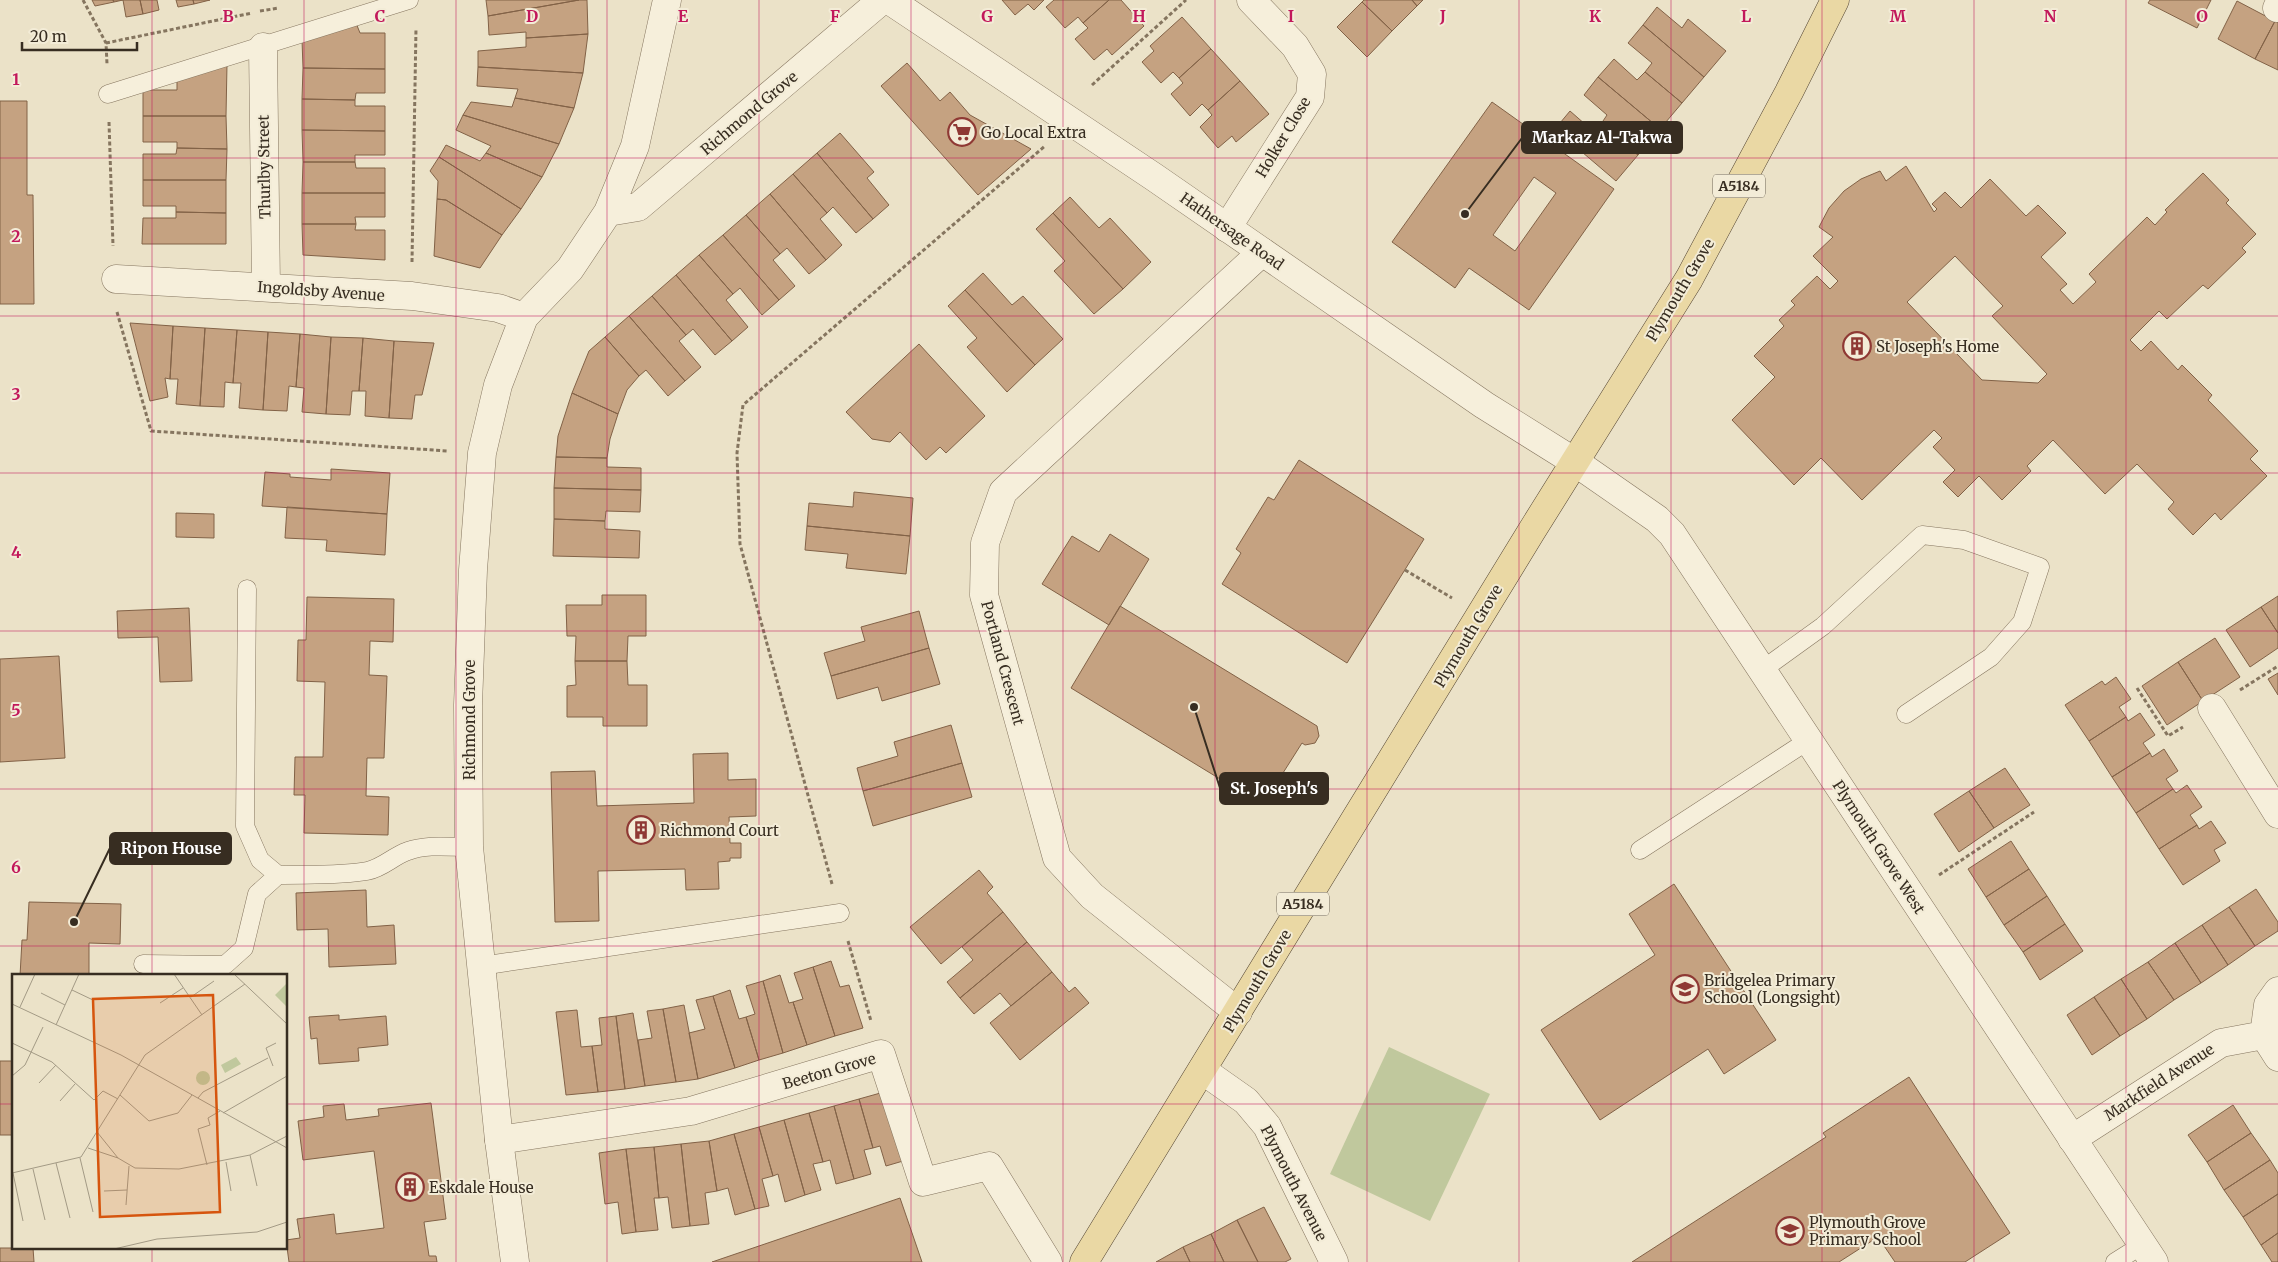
<svg xmlns="http://www.w3.org/2000/svg" width="2278" height="1262" font-family="Merriweather,serif">
<rect width="100%" height="100%" fill="#ebe2c8"/>
<!-- green -->
<path fill="#c0c89d" d="M1389 1047 1490 1094 1430 1221 1330 1174Z"/>
<!-- building -->
<path fill="#c5a281" stroke="#826247" fill-rule="evenodd" d="M92 0H113L114 2 95 6Z
M113 0H140L143 14 126 17 123 0 114 2Z
M140 0H157L159 10 143 14Z
M176 0H193L194 4 178 7Z
M193 0H210L194 4Z
M486 0H579L488 16Z
M579 0H587L588 34 526 38V32L489 35 488 16Z
M1002 0H1044L1034 10 1028 4 1015 15Z
M1054 0H1109L1083 23 1078 17 1065 28 1046 7Z
M1109 0H1121L1144 26 1112 55 1107 49 1094 60 1075 39 1088 28 1083 23Z
M1364 0H1412L1417 6 1392 31 1362 2Z
M1412 0H1423L1417 6Z
M2150 0H2211L2197 28 2148 3Z
M2237 1 2275 21 2255 59 2218 39Z
M1362 2 1392 31 1367 57 1337 27Z
M1657 7 1682 28 1688 19 1726 51 1704 77 1643 25Z
M1182 17 1211 49 1179 78 1173 72 1161 83 1142 62 1154 51 1150 46Z
M2275 21 2278 22V70L2255 59Z
M356 23 360 33H385V69L303 68 302 40Z
M1643 25 1704 77 1682 103 1645 72 1652 63 1628 43Z
M588 34 583 73 478 67V51L526 47V38Z
M1211 49 1240 81 1208 110 1202 104 1190 116 1171 94 1183 83 1179 78Z
M1614 59 1637 80 1645 72 1682 103 1660 129 1598 77Z
M907 63 940 101 950 92 970 115 1031 149 978 195 881 86Z
M227 64 226 116H143V90H177V79Z
M478 67 583 73 574 108 515 98 518 89 477 86Z
M303 68 385 69V93H356L355 100 302 99Z
M1598 77 1660 129 1638 155 1601 124 1607 115 1584 95Z
M1240 81 1269 114 1236 142 1232 136 1218 148 1200 127 1212 115 1208 110Z
M515 98 574 108 559 144 463 115 471 102 512 107Z
M302 99 355 100V106H385V131L302 130Z
M0 101H27V195H33L34 304H0Z
M1492 102 1614 189 1529 310 1469 268 1455 288 1392 242ZM1534 177 1556 193 1515 251 1493 235Z
M1570 111 1594 132 1601 124 1638 155 1616 181 1555 129Z
M463 115 559 144 542 177 486 153 491 146 456 130Z
M143 116H226L227 149 177 148V142H143Z
M302 130 385 131V155H355V162H303Z
M840 133 874 172 867 178 889 205 873 219 817 153Z
M446 145 480 161 486 153 542 177 521 209 439 157Z
M177 148 227 149 226 180H143V154H176Z
M817 153 873 219 856 233 833 207 827 213 793 174Z
M439 157 521 209 502 235 446 200 437 199 438 181 430 171Z
M303 162H355L356 168H385V193H302Z
M1906 166 1934 212 1937 209 1932 204 1945 192 1961 208 1990 179 2026 216 2038 205 2066 233 2041 257 2067 284 2060 290 2073 304 2096 282 2089 274 2147 217 2155 225 2167 212 2165 210 2203 173 2229 200 2226 203 2256 234 2242 248 2246 252 2208 289 2203 285 2167 319 2159 311 2130 340 2141 351 2151 341 2178 370 2182 365 2212 395 2208 400 2258 451 2250 459 2267 476 2221 520 2215 513 2193 535 2168 509 2174 502 2137 464 2105 494 2053 440 2027 466 2031 471 2002 500 1979 476 1958 497 1943 482 1955 470 1933 447 1942 438 1934 430 1862 500 1821 458 1794 485 1732 420 1775 377 1754 356 1784 326 1779 320 1795 305 1791 301 1817 276 1830 289 1838 281 1813 256 1833 237 1819 227 1829 208 1844 191 1861 179 1880 171 1886 181ZM1955 256 2003 306 1992 316 2047 374 2038 383 1982 380 1907 302Z
M793 174 827 213 820 219 842 245 826 260 770 194Z
M143 180H226V213L176 212V206H143Z
M302 193H385V217H355L356 224H302Z
M770 194 826 260 809 274 787 248 780 254 746 215Z
M1070 197 1099 228 1110 218 1151 262 1123 289 1053 213Z
M437 199 446 200 502 235 480 268 434 256Z
M176 212 226 213V244H142L143 218H176Z
M1053 213 1123 289 1094 314 1054 271 1065 261 1036 229Z
M746 215 780 254 773 260 795 286 779 300 723 235Z
M302 224H356L355 230H385V260L303 255Z
M723 235 779 300 762 315 740 288 733 294 699 255Z
M699 255 733 294 726 300 748 327 732 341 676 275Z
M983 273 1012 305 1023 296 1063 339 1035 365 965 290Z
M676 275 732 341 715 355 693 329 686 335 652 296Z
M965 290 1035 365 1007 392 967 347 977 338 948 306Z
M652 296 686 335 679 341 701 367 685 381 629 316Z
M629 316 685 381 668 396 646 370 639 376 605 337Z
M130 323 173 326 170 379 165 378 168 397 150 401Z
M173 326 205 328 200 406 176 404 178 379H170Z
M205 328 237 330 233 383 225 382 224 407 200 406Z
M237 330 268 332 263 410 239 408 241 383H233Z
M268 332 300 334 296 387 289 386 287 411 263 410Z
M300 334 331 337 326 414 302 412 304 388 296 387Z
M331 337 363 338 359 391H352L350 415 326 414Z
M605 337 639 376 627 390 618 414 572 393 589 351Z
M363 338 394 341 389 418 365 416 366 391H359Z
M394 341 434 343 422 395H415L412 419 389 418Z
M919 344 985 416 946 453 940 447 926 460 900 432 890 442 872 439 846 412Z
M572 393 618 414 610 439 607 458 556 457 558 436Z
M556 457 607 458V467L641 468V490L554 488Z
M1299 460 1424 539 1347 663 1222 584 1241 553 1236 549 1268 497 1274 500Z
M331 469 390 473 387 514 262 506 265 472 290 474V477L331 480Z
M554 488 641 490 640 512 606 511 605 521 554 519Z
M854 492 913 498 910 536 807 526 809 503 853 507Z
M287 507 387 514 385 555 326 551 327 540 285 538Z
M176 513 214 514V538L176 537Z
M554 519 605 521V529L640 531 639 558 553 556Z
M807 526 910 536 906 574 846 568 848 554 805 550Z
M1110 534 1149 559 1109 625 1042 584 1072 536 1099 552Z
M602 595H646V636H628L627 661H575L576 636H567L566 605H602Z
M2278 596V633L2261 607Z
M307 597 394 599 393 642 370 641 369 675 387 676 384 758H367L366 796 389 797 388 835 304 833 305 795H294L295 757H323L325 682 297 681 298 640H306Z
M1120 606 1317 726 1319 736 1315 743 1305 745 1302 743 1276 784 1269 779 1256 801 1071 688Z
M2261 607 2278 633V648L2250 667 2226 630Z
M189 608 192 681 160 682 158 637 118 638 117 611Z
M919 611 929 648 831 676 824 653 865 641 861 627Z
M2215 638 2240 677 2203 701 2178 662Z
M929 648 940 684 882 701 878 687 837 699 831 676Z
M59 656 65 758 0 762V659Z
M575 661H627L628 685H647V726H603V717H567V686L576 685Z
M2178 662 2203 701 2167 725 2142 686Z
M2278 673V695L2268 679Z
M2116 677 2131 699 2119 707 2126 717 2089 741 2065 705 2102 681 2105 685Z
M2140 713 2155 735 2143 743 2150 753 2112 777 2089 741 2126 717 2128 721Z
M951 725 962 763 863 791 857 768 898 756 894 742Z
M2164 749 2178 771 2166 779 2173 789 2136 813 2112 777 2150 753 2152 757Z
M728 753V780L756 779V816L729 817 730 843H741V858H730V861L718 862 719 889 686 890 685 869 598 871 599 921 555 922 551 772 595 771 597 806 694 803 693 754Z
M962 763 972 797 873 826 863 791Z
M2005 768 2030 805 1994 828 1969 791Z
M2187 785 2202 807 2190 815 2197 825 2159 849 2136 813 2173 789 2176 793Z
M1969 791 1994 828 1959 852 1934 814Z
M2211 821 2226 843 2214 850 2220 861 2183 885 2159 849 2197 825 2199 829Z
M2011 841 2029 869 1986 897 1968 869Z
M2029 869 2047 896 2004 925 1986 897Z
M979 870 993 887 987 893 1003 912 941 964 910 927Z
M1674 884 1776 1040 1724 1074 1708 1049 1600 1120 1541 1030 1655 955 1629 914Z
M2256 889 2278 922V931L2255 946 2229 907Z
M366 890 367 927 394 925 396 964 329 967 328 929 297 930 296 893Z
M2047 896 2065 924 2023 952 2004 925Z
M29 902 121 904 120 944 89 943V975L108 976H20L22 940H27Z
M2229 907 2255 946 2228 965 2202 925Z
M1003 912 1027 942 960 998 947 982 973 960 962 947Z
M2065 924 2083 951 2040 980 2023 952Z
M2202 925 2228 965 2201 983 2175 943Z
M1027 942 1052 972 1011 1006 1000 993 974 1014 960 998Z
M2175 943 2201 983 2174 1000 2148 962Z
M831 961 840 987 849 985 863 1028 835 1036 813 967Z
M2148 962 2174 1000 2147 1019 2121 979Z
M813 967 835 1036 807 1045 793 1002 803 999 794 973Z
M1052 972 1069 992 1075 987 1089 1003 1020 1060 990 1023Z
M780 975 789 1003 793 1002 807 1045 783 1053 763 981Z
M2121 979 2147 1019 2120 1036 2094 997Z
M763 981 783 1053 759 1060 746 1017 755 1014 746 986Z
M730 990 739 1019 746 1017 759 1060 735 1068 713 996Z
M713 996 735 1068 698 1079 689 1033 705 1029 696 1000Z
M2094 997 2120 1036 2092 1055 2067 1015Z
M684 1005 698 1079 676 1082 663 1009Z
M663 1009 676 1082 645 1086 638 1040 652 1038 647 1011Z
M577 1010 581 1047 592 1046 598 1092 566 1095 556 1012Z
M633 1013 645 1086 625 1089 616 1016Z
M339 1015V1020L386 1016 388 1045 358 1048 359 1061 319 1064 317 1038 311 1039 309 1017Z
M616 1016 625 1089 598 1092 592 1046 602 1045 599 1018Z
M0 1061H14V1135H0Z
M1909 1077 2010 1233 1965 1262H1895L1878 1237 1839 1262H1632L1826 1137 1823 1133Z
M884 1092 903 1161 886 1166 880 1146 873 1148 859 1099Z
M859 1099 873 1148 864 1150 871 1174 854 1179 834 1106Z
M431 1103 446 1219 424 1222 429 1256H436L437 1262H289L286 1240 300 1238 297 1219 334 1214 336 1234 384 1228 374 1151 303 1160 298 1121 324 1117 323 1106 344 1104 346 1120 379 1116 378 1109Z
M2233 1105 2251 1133 2207 1162 2188 1135Z
M834 1106 854 1179 836 1184 830 1160 823 1162 809 1113Z
M809 1113 823 1162 813 1164 821 1190 805 1195 784 1120Z
M784 1120 805 1195 785 1202 778 1174 773 1176 759 1127Z
M759 1127 773 1176 762 1179 769 1206 755 1209 734 1134Z
M2251 1133 2270 1160 2224 1190 2207 1162Z
M734 1134 755 1209 735 1215 728 1188 717 1191 709 1141Z
M709 1141 717 1191 705 1193 709 1224 690 1226 681 1144Z
M681 1144 690 1226 672 1228 668 1197 659 1198 654 1147Z
M654 1147 659 1198H654L658 1230 636 1232 626 1149Z
M626 1149 636 1232 622 1234 618 1202 605 1204 599 1153Z
M2270 1160 2278 1173V1194L2243 1217 2224 1190Z
M2278 1194V1233L2261 1245 2243 1217Z
M900 1198 922 1262H712Z
M1264 1207 1291 1259 1285 1262H1258L1237 1220Z
M1237 1220 1258 1262H1224L1211 1234Z
M2278 1233V1262H2272L2261 1245Z
M1211 1234 1224 1262H1190L1183 1247Z
M1183 1247 1190 1262H1156Z
M0 1248H33L34 1262H0Z"/>
<g fill="none" stroke-linecap="round" stroke-linejoin="round">
<defs>
<path id="service" d="M108 94 409 0
M247 589 245 826 260 860 278 875C306 874 340 876 367 871 383 868 393 856 408 851 427 844 450 847 469 847
M1762 670 1823 626 1922 535 1964 540 2040 567 2022 622 1991 657 1906 714
M1640 850 1809 740
M143 964 225 965 244 948 257 894 278 875
M481 966 840 913
M2115 1262 2142 1245"/>
<path id="minor" d="M2277 8 2278 6
M263 47 266 287
M1227 228 1310 97 1312 74 1295 46 1251 0
M116 279 412 296 498 308 524 317
M2212 708 2278 814
M1238 1012 1092 896 1057 858 984 595 985 543 1003 492 1262 252
M2264 1035 2278 1057
M1202 1070 1246 1101 1267 1126 1334 1262
M2072 1139 2221 1043 2264 1035 2268 1005 2278 991
M499 1140 691 1111 881 1054 923 1182 989 1166 1048 1262"/>
<path id="tertiary" d="M889 0 1154 177 1484 405 1575 462 1657 519 1672 534 2154 1262
M608 212 638 207 882 0
M515 1262 499 1140 469 847 468 705 473 570 482 453 498 385 524 317 570 269 608 212 635 146 667 0"/>
<path id="primary" d="M1084 1262 1531 532 1689 279 1789 92 1835 0"/>
</defs>
<!-- service casing -->
<use href="#service" stroke="#85755f" stroke-width="19"/>
<!-- minor casing -->
<use href="#minor" stroke="#85755f" stroke-width="29"/>
<!-- tertiary casing -->
<use href="#tertiary" stroke="#85755f" stroke-width="29"/>
<!-- primary casing -->
<use href="#primary" stroke="#534432" stroke-width="29"/>
<!-- path -->
<path stroke="#85755f" stroke-width="3" stroke-dasharray="4 2.5" stroke-linecap="butt" d="M83 0 106 43 107 64
M260 11 279 8
M106 43 252 13
M1092 85 1186 0
M109 122 113 246
M412 262 416 28
M117 312 151 431 448 451
M1405 570 1452 598
M2137 688 2168 736 2183 727
M2240 690 2278 666
M1939 875 2034 812
M832 884 740 544 737 453 743 405 1045 146
M848 941 871 1021"/>
<!-- service -->
<use href="#service" stroke="#f6efdb" stroke-width="18"/>
<!-- minor -->
<use href="#minor" stroke="#f6efdb" stroke-width="28"/>
<!-- tertiary -->
<use href="#tertiary" stroke="#f6efdb" stroke-width="28"/>
<!-- primary -->
<use href="#primary" stroke="#ead8a4" stroke-width="28"/>
</g>
<!-- grid -->
<path fill="none" stroke="#c2185b" stroke-width="1" stroke-opacity="0.55" d="M152 0V976M304 0V1262M456 0V1262M607 0V1262M759 0V1262M911 0V1262M1063 0V1262M1215 0V1262M1367 0V1262M1519 0V1262M1671 0V1262M1822 0V1262M1974 0V1262M2126 0V1262M0 158H2278M0 316H2278M0 473H2278M0 631H2278M0 789H2278M0 946H2278M0 1104H14M286 1104H2278M152 1248V1262"/>
<!-- icons -->
<defs>
<symbol id="supermarket-ring" viewBox="-11 -11 22 22"><circle r="9.5" fill="#f3ecd7" stroke="#8f3934" stroke-width="1.5"/><path d="M-6-5.5h2.5l.6 2H6L4.5 2H-2.5L-4.4-4H-6ZM-1.5 3.2a1.3 1.3 0 1 0 .1 0ZM3 3.2a1.3 1.3 0 1 0 .1 0Z" fill="#8f3934"/></symbol>
<symbol id="building-ring" viewBox="-11 -11 22 22"><circle r="9.5" fill="#f3ecd7" stroke="#8f3934" stroke-width="1.5"/><path d="M-4-6H4V6H1V3H-1V6H-4ZM-2.5-4.3h1.7v1.8h-1.7ZM.8-4.3h1.7v1.8H.8ZM-2.5-1h1.7V.8h-1.7ZM.8-1h1.7V.8H.8Z" fill="#8f3934"/></symbol>
<symbol id="school-ring" viewBox="-11 -11 22 22"><circle r="9.5" fill="#f3ecd7" stroke="#8f3934" stroke-width="1.5"/><path d="M0-5L7-2L0 1L-7-2ZM-4 1L0 2.5L4 1V4Q0 6-4 4Z" fill="#8f3934"/></symbol>
</defs>
<g fill-rule="evenodd">
<use href="#supermarket-ring" x="946" y="116" width="32" height="32"/>
<use href="#building-ring" x="1841" y="330" width="32" height="32"/>
<use href="#building-ring" x="625" y="814" width="32" height="32"/>
<use href="#school-ring" x="1669" y="973" width="32" height="32"/>
<use href="#building-ring" x="394" y="1171" width="32" height="32"/>
<use href="#school-ring" x="1774" y="1215" width="32" height="32"/>
</g>
<g text-anchor="middle" dominant-baseline="central" stroke-width="4" stroke-linejoin="round" paint-order="stroke">
<!-- shield labels -->
<g fill="#f3ecd7" stroke="#6f6658" stroke-width="1">
<rect x="1713" y="174.5" width="52" height="23" rx="4"/>
<rect x="1277" y="892.5" width="52" height="23" rx="4"/>
</g>
<g font-size="14" font-weight="bold" fill="#372d21">
<text x="1739" y="186">A5184</text>
<text x="1303" y="904">A5184</text>
</g>
<!-- street labels -->
<g font-size="15" fill="#372d21" stroke="#f3ecd7">
<text transform="translate(749 113) rotate(-40)">Richmond Grove</text>
<text transform="translate(1283 137) rotate(-59)">Holker Close</text>
<text transform="translate(264 167) rotate(-91)">Thurlby Street</text>
<text transform="translate(1232 231) rotate(35)">Hathersage Road</text>
<text transform="translate(1680 290) rotate(-59)">Plymouth Grove</text>
<text transform="translate(321 291) rotate(4)">Ingoldsby Avenue</text>
<text transform="translate(1468 636) rotate(-59)">Plymouth Grove</text>
<text transform="translate(1003 663) rotate(75)">Portland Crescent</text>
<text transform="translate(469 720) rotate(-90)">Richmond Grove</text>
<text transform="translate(1879 847) rotate(57)">Plymouth Grove West</text>
<text transform="translate(1257 981) rotate(-59)">Plymouth Grove</text>
<text transform="translate(829 1071) rotate(-16)">Beeton Grove</text>
<text transform="translate(2159 1082) rotate(-33)">Markfield Avenue</text>
<text transform="translate(1294 1183) rotate(63)">Plymouth Avenue</text>
</g>
<!-- poi labels -->
<g font-size="15" fill="#372d21" stroke="#f3ecd7" text-anchor="start">
<text x="981" y="132">Go Local Extra</text>
<text x="1876" y="346">St Joseph's Home</text>
<text x="660" y="830">Richmond Court</text>
<text x="1704" y="980">Bridgelea Primary<tspan x="1704" dy="17">School (Longsight)</tspan></text>
<text x="429" y="1187">Eskdale House</text>
<text x="1809" y="1222">Plymouth Grove<tspan x="1809" dy="17">Primary School</tspan></text>
</g>
</g>
<!-- overview -->
<g transform="translate(12 974)">
<rect width="275" height="275" fill="#ebe2c8"/>
<path d="M275 9V33L263 21ZM224 83 229 90 213 99 209 91ZM184 104a7 7 0 1 1 14 0a7 7 0 1 1-14 0Z" fill="#c0c89d"/>
<path fill="none" stroke="#a39a85" stroke-width="1" d="M162 0 190 41M222 0 275 50M60 16 81 26M29 19 53 31M179 23 202 7M148 29 171 14M0 30 109 81 275 174M8 33 23 0M44 51 67 0M0 69 40 88 82 126 91 117 106 125M261 92 254 74 264 69M0 102 13 91 31 53M27 109 44 91M108 121 137 147 166 139 180 121M186 124 191 118 256 84M48 127 63 110M211 139 275 102M85 158 106 184M76 174 106 184 123 194 167 195 238 181 275 162M238 181 245 212M68 184 81 238M214 188 219 217M44 189 58 244M195 191 186 155 198 151 196 144 208 137M21 195 33 246M0 199 69 183 133 81 233 10M1 199 11 247M92 217 115 216M114 231 117 192M102 275 145 265 245 258 275 248"/>
<path fill="#d6550e" fill-opacity="0.15" stroke="#d6550e" stroke-width="2.5" d="M201 21 208 238 88 243 81 25Z"/>
<rect width="275" height="275" fill="none" stroke="#372d21" stroke-width="2.5"/>
</g>
<g font-size="16" text-anchor="middle" font-weight="bold" fill="#c2185b" stroke="#f3ecd7" stroke-width="4" stroke-linejoin="round" paint-order="stroke">
<text x="228" y="22">B</text>
<text x="380" y="22">C</text>
<text x="532" y="22">D</text>
<text x="683" y="22">E</text>
<text x="835" y="22">F</text>
<text x="987" y="22">G</text>
<text x="1139" y="22">H</text>
<text x="1291" y="22">I</text>
<text x="1443" y="22">J</text>
<text x="1595" y="22">K</text>
<text x="1746" y="22">L</text>
<text x="1898" y="22">M</text>
<text x="2050" y="22">N</text>
<text x="2202" y="22">O</text>
<text x="16" y="85">1</text>
<text x="16" y="242">2</text>
<text x="16" y="400">3</text>
<text x="16" y="558">4</text>
<text x="16" y="716">5</text>
<text x="16" y="873">6</text>
</g>
<!-- callouts -->
<path fill="none" stroke="#372d21" stroke-width="2" d="M1465 214L1522 138M1194 707L1220 788M74 922L110 848"/>
<g fill="#372d21" stroke="#f3ecd7" stroke-width="2">
<circle cx="1465" cy="214" r="5"/>
<circle cx="1194" cy="707" r="5"/>
<circle cx="74" cy="922" r="5"/>
</g>
<g fill="#372d21" stroke="#372d21" stroke-width="2">
<rect x="1522" y="122" width="160" height="31" rx="5"/>
<rect x="1220" y="773" width="108" height="31" rx="5"/>
<rect x="110" y="833" width="121" height="31" rx="5"/>
</g>
<g font-size="16" text-anchor="middle" font-weight="bold" fill="#fff">
<text x="1602" y="143">Markaz Al-Takwa</text>
<text x="1274" y="794">St. Joseph's</text>
<text x="171" y="854">Ripon House</text>
</g>
<!-- scale -->
<path d="M22 42v8h115v-8" fill="none" stroke="#372d21" stroke-width="2.5"/>
<text x="30" y="42" font-size="15" fill="#372d21" stroke="#f3ecd7" stroke-width="4" paint-order="stroke">20 m</text>
</svg>
